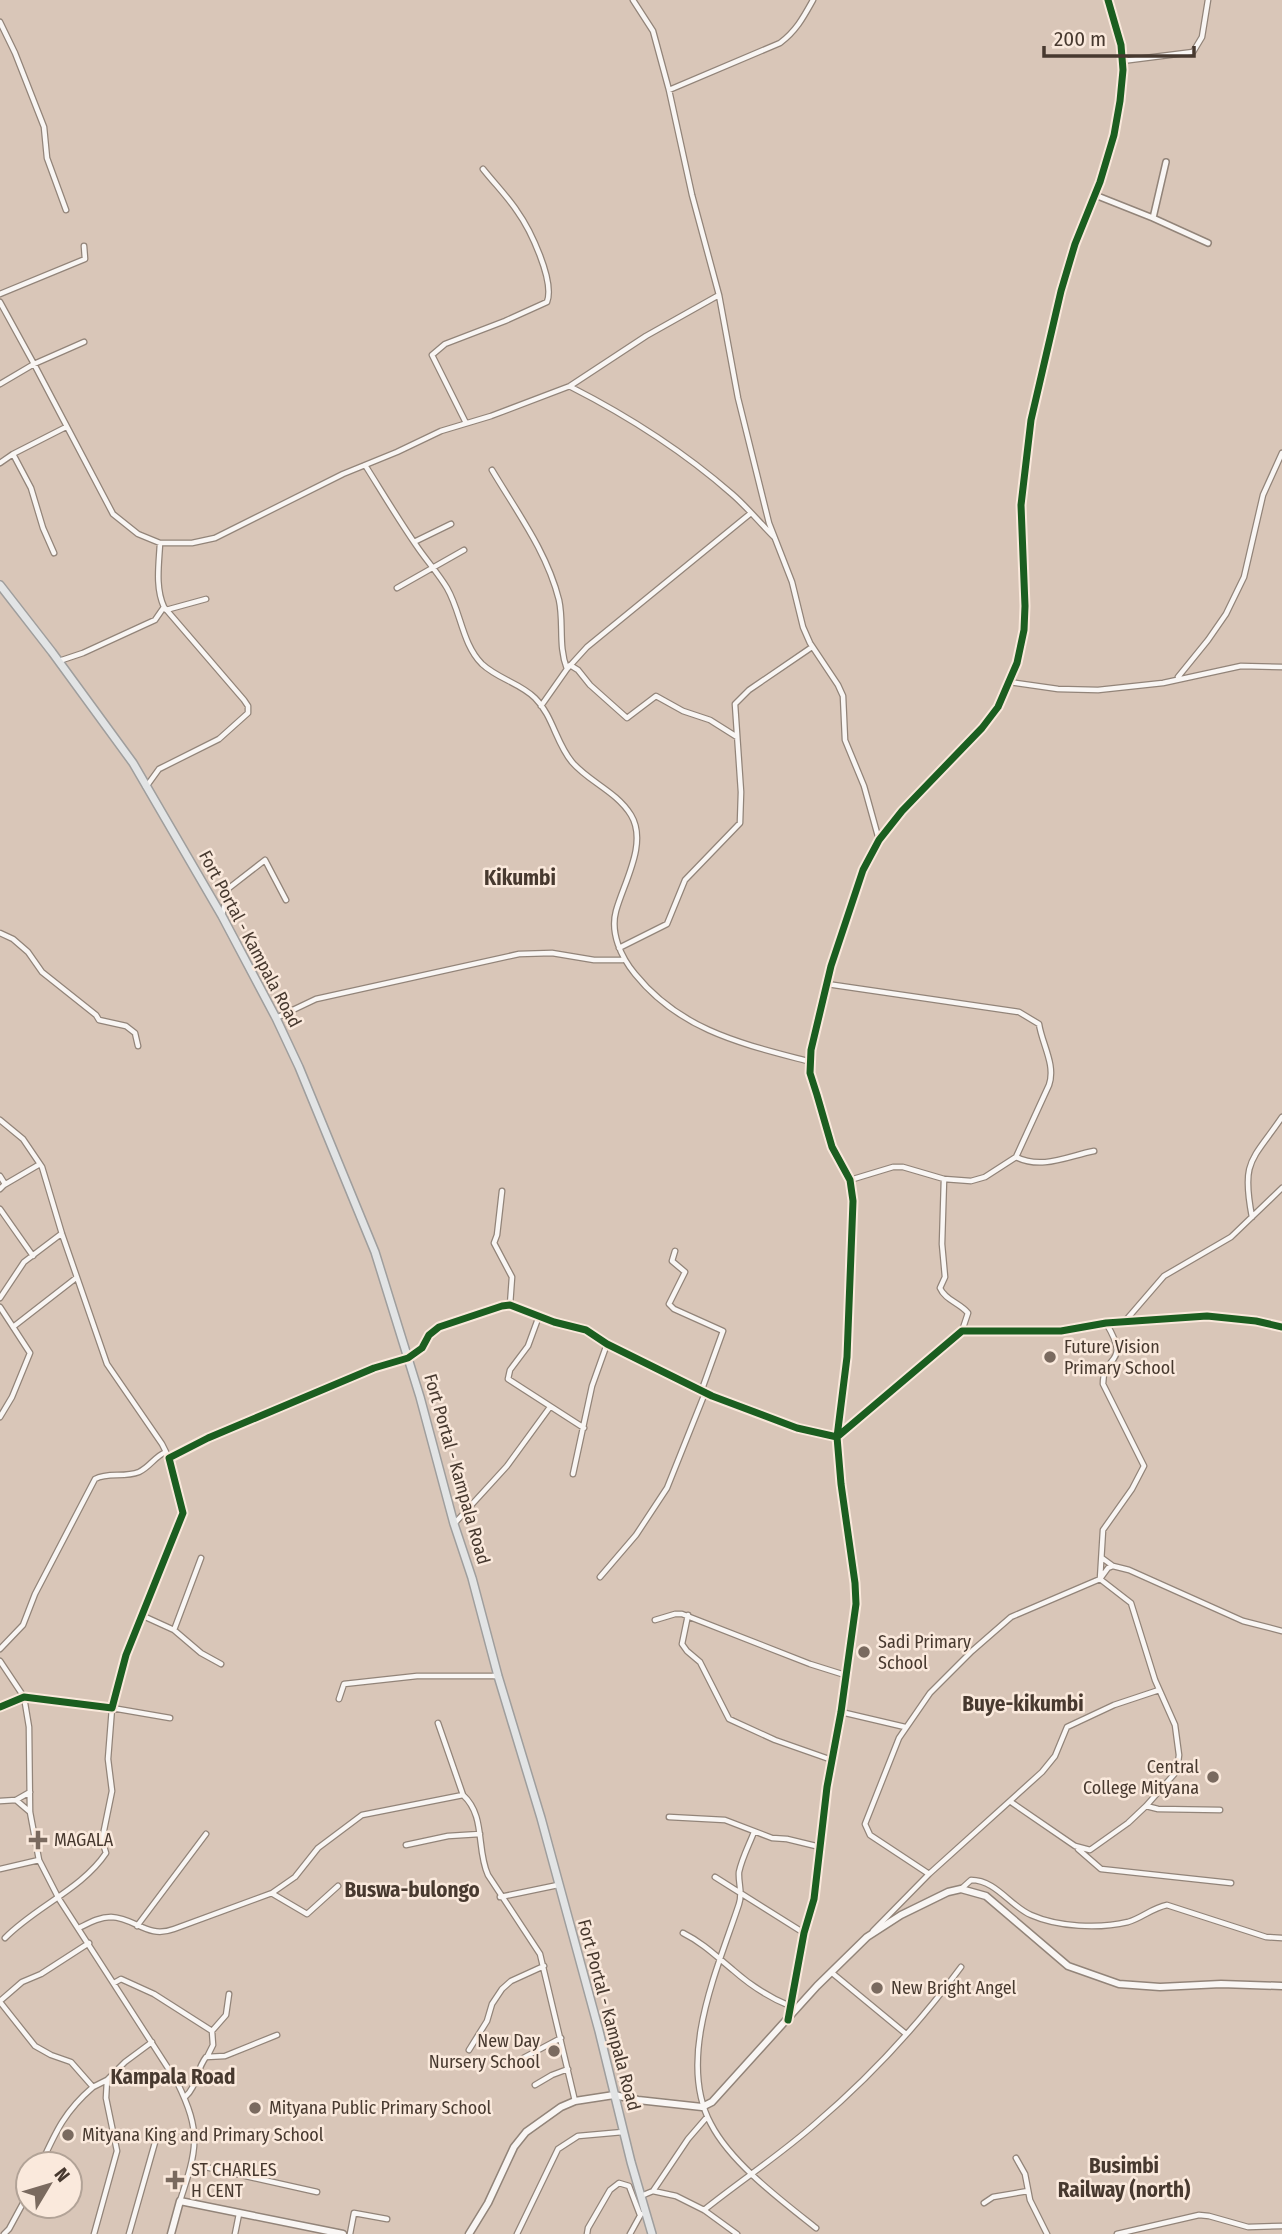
<svg xmlns="http://www.w3.org/2000/svg" width="1282" height="2234" font-family="'Fira Sans Condensed',sans-serif">
<rect width="100%" height="100%" fill="#d9c6b8"/>
<g fill="none" stroke-linecap="round" stroke-linejoin="round">
<defs>
<path id="minor" d="M633 0 653 31 669 90 692 195 719 295 738 398 769 523 792 582 803 627 810 643 838 685 843 696 845 740 864 786 879 840
M0 22 15 53 44 127 47 158 66 210
M1122 61 1193 52 1202 37 1208 0
M669 90 780 43C796 31 803 18 813 0
M0 294 85 259 84 246
M0 302 34 364 84 342
M0 384 34 364 113 514 138 534 160 543H192L215 538 343 474 397 452 441 431 491 416 570 386 646 336 719 295
M571 387C628 416 684 452 732 494 747 507 760 523 774 537
M466 423 432 355 445 344 505 321 547 302C555 281 530 229 517 211 507 196 494 183 483 169
M13 454 31 488 43 528 54 553
M0 463 13 454 66 427
M365 465C382 492 398 519 416 545 426 560 438 573 447 588 461 612 462 644 482 664 498 679 520 683 535 698 553 716 556 743 572 762 589 782 616 791 631 815 648 843 624 882 616 911 610 933 621 957 635 974 681 1031 743 1044 811 1062
M492 470C517 512 547 552 559 600 564 623 558 646 567 669
M414 542 451 524
M397 588 464 550
M166 610 206 599
M59 661 83 653 144 625 155 620 164 607
M570 665 578 670 590 685 627 718 656 696 683 711 710 720 737 737
M1178 677 1208 640 1226 614 1244 577 1263 495 1282 453
M1009 682 1058 689 1098 690 1163 683 1241 666 1282 667
M541 706 567 669 587 647 751 513
M146 787 159 769 219 739 248 713V706L244 700 164 607C155 587 159 564 160 543
M222 915 229 888 265 860 286 900
M0 933 13 939 28 952 42 972 96 1015 99 1020 126 1026 135 1033 138 1046
M619 948 667 924 685 880 740 823 741 792 735 704 749 690 812 647
M827 984 1019 1012 1039 1024C1042 1044 1056 1065 1049 1085L1016 1157 985 1177 971 1181 944 1179 903 1167H893L850 1180
M276 1018 316 999 519 954 552 953 594 960H623
M0 1120 23 1139 42 1167 62 1234 107 1364 162 1444 169 1458
M1016 1157C1042 1170 1068 1156 1094 1151
M0 1176 5 1184
M944 1179 942 1244 945 1277 940 1288C945 1300 960 1303 968 1313L962 1331
M0 1189 4 1185 40 1164
M502 1191 497 1235 494 1243 512 1277 510 1305
M0 1209 33 1256
M1252 1217C1241 1160 1252 1161 1282 1117
M675 1251 672 1261 685 1272 669 1304 674 1309 723 1331 701 1392
M0 1298 24 1262 61 1234
M0 1307 30 1353 12 1397 0 1417
M539 1316 528 1346 510 1370 508 1379 584 1428
M1126 1320 1164 1276 1231 1237 1282 1188
M13 1327 76 1278
M573 1474 592 1386 607 1344
M454 1524 507 1466 550 1407
M1102 1558 1113 1566 1129 1570 1243 1621 1282 1631
M600 1577 636 1535 667 1488 705 1393
M141 1615 174 1630 201 1653 221 1664
M688 1615 682 1644 687 1651 700 1662 729 1719 775 1740 832 1760
M655 1620 675 1614H682L810 1664 845 1675
M174 1630 201 1558
M0 1649 23 1625 35 1594 95 1479C108 1472 124 1478 139 1472 150 1467 155 1456 166 1452
M0 1661 24 1697 29 1727 30 1812 39 1860 59 1899 177 2082C202 2133 197 2149 180 2201
M339 1699 344 1684 417 1676H498
M0 1707 24 1697 112 1708 126 1655 183 1513 169 1458 208 1438 374 1368 408 1358 422 1348 429 1335 439 1327 502 1306 510 1305 554 1322 586 1330 607 1344 712 1396 797 1428 837 1437 962 1331H1061L1106 1323 1207 1316 1256 1321 1282 1327
M841 1712 905 1727
M438 1723 463 1795
M16 1800 30 1812
M0 1801 16 1800 30 1792
M1011 1802 1075 1846 1090 1850 1128 1823 1146 1806 1177 1771 1179 1755 1175 1725 1155 1680 1131 1603 1100 1579 1103 1530 1132 1489 1144 1466 1103 1384C1103 1353 1132 1366 1106 1323
M1146 1806 1158 1809 1220 1810
M669 1817 725 1820 772 1838 787 1839 820 1847
M754 1832C749 1845 742 1858 739 1872 738 1883 743 1893 739 1904 718 1968 676 2059 711 2124 731 2163 782 2201 816 2228
M406 1845 448 1836 480 1834
M1078 1849 1101 1869 1231 1883
M0 1869 39 1860
M929 1874 870 1835 865 1824 899 1738 930 1693 972 1651 1011 1617 1100 1579 1108 1568 1113 1566
M715 1877 804 1933
M961 1889 971 1880C996 1880 1010 1906 1031 1915 1058 1927 1099 1929 1128 1922 1142 1918 1152 1908 1167 1905L1266 1937 1282 1938
M273 1894 307 1914 338 1886
M500 1897 558 1885
M137 1926 206 1834
M79 1928C89 1923 99 1917 111 1917 136 1918 147 1939 174 1929L272 1893 295 1877 318 1848 362 1815 463 1795C486 1816 476 1849 488 1875L540 1954 575 2101
M873 1931 929 1874 1042 1772 1055 1756 1067 1727 1114 1705 1159 1690
M683 1933C703 1943 716 1956 733 1970 750 1985 770 1998 790 2006
M5 1938C35 1907 82 1889 106 1853L102 1840 112 1791 108 1759 112 1708 170 1718
M831 1972 906 2034
M114 1983 121 1979 154 1994 212 2031
M0 2001 22 1982 41 1974 89 1943
M0 2002 35 2046 51 2055 71 2062 93 2087 107 2080
M469 2050 487 2021 492 2004 502 1989 511 1981 544 1966
M207 2057 213 2045 212 2031 226 2015 229 1994
M510 2065 561 2038
M535 2085 552 2075 568 2069
M185 2097C197 2087 196 2070 206 2057L225 2056 277 2035
M1016 2158 1025 2174 1030 2200 1047 2234
M41 2164C56 2131 65 2111 93 2087
M192 2164 317 2192
M653 2191 676 2196 704 2210 737 2234
M641 2196 653 2191 688 2139 707 2117
M984 2203 993 2197 1028 2191
M704 2210C740 2181 780 2155 815 2124 869 2078 919 2024 961 1967
M4 2234 9 2229 28 2194
M94 2234 117 2151 106 2098 107 2080 125 2062 152 2042
M129 2234 156 2139 154 2129
M235 2234 239 2214
M350 2234 354 2213 387 2219
M517 2234 558 2149 578 2136 623 2132
M587 2234 588 2228 610 2190 619 2183 629 2186 640 2215
M630 2234 641 2214
M1117 2234 1199 2215 1209 2216 1248 2227 1282 2226"/>
<path id="tertiary" d="M1095 195 1153 218 1166 162
M1153 218 1208 243
M788 2017 804 1933 814 1899 827 1787 841 1712 856 1604 855 1583 841 1484 837 1437 847 1357 853 1201 850 1180 832 1147 817 1095 810 1073 811 1050 831 966 863 870 879 840 902 811 982 728 998 707 1017 663 1024 630 1025 606 1021 505 1031 420 1061 291 1075 244 1100 182 1114 135 1120 101 1123 70 1121 45 1108 0"/>
<path id="secondary" d="M171 2234 180 2201 343 2234
M469 2234 488 2203 514 2147 526 2132 561 2107 575 2101 614 2095 638 2100 702 2107 712 2102 817 1986 867 1937 901 1915 948 1892 961 1889 986 1896 1068 1966 1119 1984 1160 1987 1221 1984 1282 1986"/>
<path id="primary" d="M0 585 52 652 133 763 222 916 276 1018 299 1067 375 1252 420 1397 454 1524 472 1578 498 1676 541 1818 599 2031 631 2162 652 2234"/>
</defs>
<!-- minor casing -->
<use href="#minor" stroke="#928479" stroke-width="7"/>
<!-- tertiary casing -->
<use href="#tertiary" stroke="#928479" stroke-width="8"/>
<!-- secondary casing -->
<use href="#secondary" stroke="#928479" stroke-width="9"/>
<!-- primary casing -->
<use href="#primary" stroke="#9f9e9d" stroke-width="10"/>
<!-- minor -->
<use href="#minor" stroke="#f9f6f4" stroke-width="4.5"/>
<!-- tertiary -->
<use href="#tertiary" stroke="#f9f6f4" stroke-width="5"/>
<!-- secondary -->
<use href="#secondary" stroke="#f9f6f4" stroke-width="6"/>
<!-- primary -->
<use href="#primary" stroke="#e2e4e5" stroke-width="7"/>
<defs>
<path id="cycleway" d="M0 1707 24 1697 112 1708 126 1655 183 1513 169 1458 208 1438 374 1368 408 1358 422 1348 429 1335 439 1327 502 1306 510 1305 554 1322 586 1330 607 1344 712 1396 797 1428 837 1437 962 1331H1061L1106 1323 1207 1316 1256 1321 1282 1327
M788 2020 804 1933 814 1899 827 1787 841 1712 856 1604 855 1583 841 1484 837 1437 847 1357 853 1201 850 1180 832 1147 817 1095 810 1073 811 1050 831 966 863 870 879 840 902 811 982 728 998 707 1017 663 1024 630 1025 606 1021 505 1031 420 1061 291 1075 244 1100 182 1114 135 1120 101 1123 70 1121 45 1108 0"/>
</defs>
<!-- cycleway casing -->
<use href="#cycleway" stroke="#fae9dc" stroke-width="11"/>
<!-- cycleway -->
<use href="#cycleway" stroke="#1b5e20" stroke-width="7"/>
</g>
<!-- markers -->
<g fill="#7a6a5f" stroke="#fae9dc" stroke-width="2.5">
<circle cx="1050" cy="1357" r="7"/>
<circle cx="864" cy="1652" r="7"/>
<circle cx="1213" cy="1777" r="7"/>
<path d="M34.5 1829.5h7v7h7v7h-7v7h-7v-7h-7v-7h7z"/>
<circle cx="877" cy="1988" r="7"/>
<circle cx="554" cy="2051" r="7"/>
<circle cx="255" cy="2108" r="7"/>
<circle cx="68" cy="2135" r="7"/>
<path d="M171.5 2169.5h7v7h7v7h-7v7h-7v-7h-7v-7h7z"/>
</g>
<g text-anchor="middle" dominant-baseline="central" stroke-width="5" stroke-linejoin="round" paint-order="stroke">
<!-- street labels -->
<g font-size="18" fill="#47392f" stroke="#fae9dc">
<text transform="translate(250 939) rotate(62)">Fort Portal - Kampala Road</text>
<text transform="translate(457 1469) rotate(74)">Fort Portal - Kampala Road</text>
<text transform="translate(609 2015) rotate(75)">Fort Portal - Kampala Road</text>
</g>
<!-- poi labels -->
<g font-size="18" fill="#47392f" stroke="#fae9dc" text-anchor="start">
<text x="1064" y="1347">Future Vision<tspan x="1064" dy="21">Primary School</tspan></text>
<text x="878" y="1642">Sadi Primary<tspan x="878" dy="21">School</tspan></text>
<text x="1199" y="1767" text-anchor="end">Central<tspan x="1199" dy="21">College Mityana</tspan></text>
<text x="54" y="1840">MAGALA</text>
<text x="891" y="1988">New Bright Angel</text>
<text x="540" y="2041" text-anchor="end">New Day<tspan x="540" dy="21">Nursery School</tspan></text>
<text x="269" y="2108">Mityana Public Primary School</text>
<text x="82" y="2135">Mityana King and Primary School</text>
<text x="191" y="2170">ST CHARLES<tspan x="191" dy="21">H CENT</tspan></text>
</g>
<!-- quarter labels -->
<g font-size="21" font-weight="bold" fill="#47392f" stroke="#fae9dc">
<text x="520" y="878">Kikumbi</text>
<text x="1023" y="1704">Buye-kikumbi</text>
<text x="412" y="1890">Buswa-bulongo</text>
<text x="173" y="2077">Kampala Road</text>
<text x="1124" y="2166">Busimbi<tspan x="1124" dy="24">Railway (north)</tspan></text>
</g>
</g>
<!-- north arrow -->
<g transform="translate(49 2185) rotate(52)"><circle r="33" fill="#fae9dc" stroke="#b2a397" stroke-width="2"/>
<path d="M0-5L12 26L0 18L-12 26Z" fill="#7a6a5f"/>
<text y="-10" font-size="19" font-weight="bold" text-anchor="middle" fill="#47392f">N</text>
</g>
<!-- scale -->
<path d="M1044 46v10h150v-10" fill="none" stroke="#47392f" stroke-width="3.5"/>
<text x="1054" y="46" font-size="21" fill="#47392f" stroke="#fae9dc" stroke-width="5" paint-order="stroke">200 m</text>
</svg>
